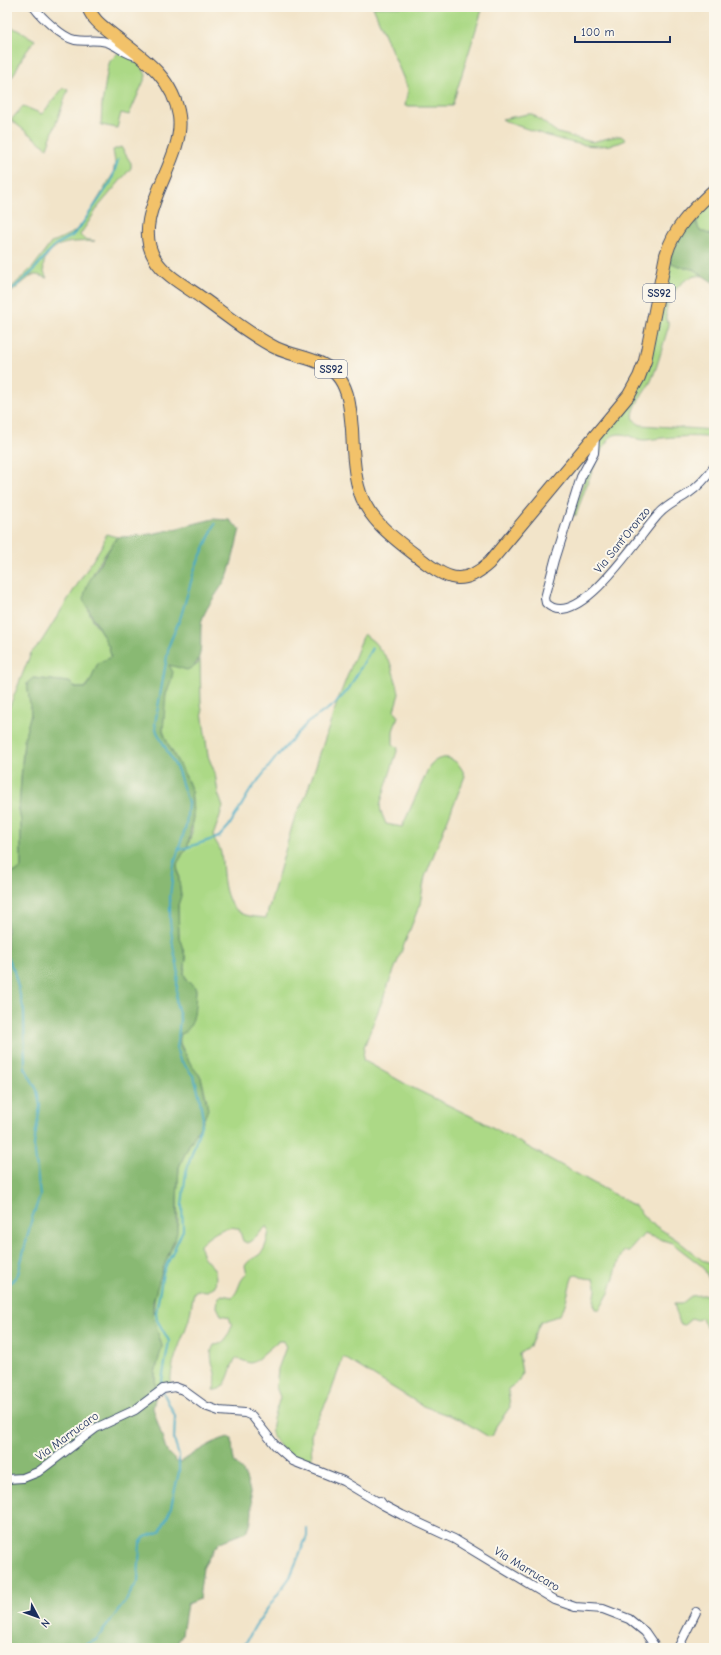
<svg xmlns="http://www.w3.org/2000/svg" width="721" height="1655" font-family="'Comic Neue',sans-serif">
<rect width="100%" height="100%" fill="#fbf7ec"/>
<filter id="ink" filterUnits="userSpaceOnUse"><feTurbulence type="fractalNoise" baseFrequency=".025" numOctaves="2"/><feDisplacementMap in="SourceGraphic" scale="8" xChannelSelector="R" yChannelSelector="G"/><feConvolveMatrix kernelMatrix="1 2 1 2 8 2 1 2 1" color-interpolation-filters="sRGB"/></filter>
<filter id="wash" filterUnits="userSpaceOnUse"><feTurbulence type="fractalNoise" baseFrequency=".012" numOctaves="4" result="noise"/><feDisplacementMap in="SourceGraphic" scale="16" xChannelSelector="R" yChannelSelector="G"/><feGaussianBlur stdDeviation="0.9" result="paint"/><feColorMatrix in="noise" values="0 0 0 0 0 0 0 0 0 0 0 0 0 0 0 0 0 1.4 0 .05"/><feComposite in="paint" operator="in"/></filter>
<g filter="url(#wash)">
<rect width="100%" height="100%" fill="#f2e4c9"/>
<!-- green -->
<path fill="#acd986" stroke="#648472" d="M373 7H483L452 106H405L408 89Z
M7 24 35 40 23 56 13 76 7 79Z
M119 52C129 52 144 66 146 76L129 115 121 113 117 128 101 125 102 104 108 67 110 61Z
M63 88 68 90 47 148 11 120 23 106 42 114Z
M528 114H532L558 133 592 142 617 136H621L626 140C593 157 543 133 509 123L502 119Z
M121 147 131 163V168L99 206 80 235 84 239 95 241C85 242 73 241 63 244 48 248 38 264 47 278L37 275H32L7 296V292L34 266 51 243 74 232 86 219 113 174 115 162 113 150Z
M714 195V236L699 230C693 212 702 206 714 195Z
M668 261C680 267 694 267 704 276 687 273 673 289 668 304 667 308 665 312 666 316 666 319 668 322 669 325 663 343 659 363 651 381 646 391 637 400 634 411 632 418 634 422 641 425L714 430V438C692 435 668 437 646 440 635 441 626 431 614 435 601 440 581 501 576 515H573L587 471 598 451 600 436 631 397Z
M106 534 117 537C100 563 75 588 93 620 100 631 110 644 111 656L109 660 100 662 97 665 93 678 85 688H76L69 682 33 678 28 689 31 713 24 740 22 762 19 809 21 822V868L18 871 7 874V708H9L31 653 41 642 103 544Z
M364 634 374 642 390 662 398 688 399 694 394 710 398 716 393 731V744L398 748 380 805 381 812 386 824 402 827 430 765C444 751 459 759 465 776L425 877 420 904 364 1047 363 1060 411 1087 481 1121 635 1206 648 1221 677 1240 702 1260 714 1264V1284L711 1283 703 1267 672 1243 644 1234 629 1251H624L620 1258 609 1293 600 1309H595C591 1298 600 1291 594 1279L585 1278 577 1274 573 1276C568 1287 567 1306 560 1314 554 1319 546 1318 540 1323L530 1346 519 1354 522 1373 519 1381 508 1389 510 1407 496 1426 493 1435 489 1437 461 1420 423 1406 343 1357 331 1392 311 1434 312 1465C295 1458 268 1446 272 1424 273 1415 278 1406 280 1397L276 1387 278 1369 286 1347 283 1341H278L254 1362 250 1363 236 1358C229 1367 229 1391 213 1390 222 1374 205 1361 214 1345 225 1345 228 1335 232 1326L229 1317 221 1315 217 1307 218 1298 222 1295 232 1297C240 1291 238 1280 247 1274L245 1266C249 1259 254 1259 260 1254 266 1249 268 1237 269 1230L267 1226 251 1241 247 1243 243 1241 239 1229C226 1223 209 1236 200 1245 201 1266 220 1260 215 1286L207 1291 198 1290 194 1292C192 1301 191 1311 189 1319 183 1339 169 1364 171 1385L156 1391 155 1373 162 1346 153 1316 155 1293 165 1262 175 1241 178 1221 177 1199 179 1167 189 1145 203 1122 207 1101 201 1077 192 1067 179 1041 180 1034 193 1018 196 990 194 986 187 981 184 973 186 959 179 937 178 905 181 896 177 864 188 845 192 832 193 812 191 789 186 777 168 744 163 731 164 708 166 694 168 690 169 664 197 665 200 659 201 703 208 756 215 773 218 793 223 807 213 836C215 842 220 846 221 853 224 872 221 902 241 913 248 917 259 917 266 918L295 816 305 798 339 697Z
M714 1294V1328L706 1327 702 1318 697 1320 692 1318 684 1325 680 1324 674 1304H681L691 1296Z"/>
<!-- forest -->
<path fill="#89b973" stroke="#527468" d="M699 209 696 222 699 230 714 236V283L693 269 680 267 668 261 672 246Z
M213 519 229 520 240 529C236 544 233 560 228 574 221 590 207 604 202 620 198 637 207 663 187 670L169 665 173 672 171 681 166 694 163 731 168 744 186 777 191 789 193 817 188 845 177 864 181 896 178 905 179 937 186 959 184 973 187 981 194 986 196 990C195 1003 196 1031 180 1034V1045L192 1066 201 1077 208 1109 203 1122 189 1145 179 1167 177 1199V1233L162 1271 153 1302V1316L162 1346 155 1373 156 1395 153 1408 167 1452 177 1462H181C196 1452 211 1442 228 1437L232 1439C233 1446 232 1454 234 1460 235 1465 241 1468 243 1472 251 1486 257 1519 246 1532L220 1542 214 1549 203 1568 199 1599 187 1604 182 1634 175 1648H7V874L18 871 21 868V822L19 809 24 740 31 713 27 683 33 678 69 682 76 688H85C94 678 92 674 97 665 101 659 107 661 111 656L109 647 83 599 88 583 117 537C151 537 180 527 213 519Z"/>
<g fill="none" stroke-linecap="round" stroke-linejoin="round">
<!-- stream -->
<path stroke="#47abc6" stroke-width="2" d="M7 294 32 272 55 245 72 236 80 227 111 182 118 160
M179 850 219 837 229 826 250 791 278 755 307 723 335 704 348 690 372 648
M7 957 14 971 24 1011 25 1068 37 1090 40 1106 34 1145 40 1196 32 1218 18 1274 7 1287
M161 1386 169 1341 157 1320 156 1313 163 1273 183 1230 182 1205 186 1172 203 1119 199 1094 194 1077 179 1058 177 1050 180 1018 176 1002 178 969 173 946 170 921V896L174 864 186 826 188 803 178 771 157 732 155 724 169 645 181 616 195 568 215 524
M78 1648 96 1640 125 1602 138 1581 140 1543 145 1537 160 1532 170 1511 179 1472V1456L174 1440 175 1416 163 1392
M243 1648 255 1626 290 1577 307 1536V1528"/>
</g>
</g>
<g filter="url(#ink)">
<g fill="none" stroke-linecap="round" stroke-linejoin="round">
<defs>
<path id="minor" d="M34 7C41 17 63 38 75 40 85 42 95 39 106 42 117 45 126 55 137 56
M595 438 594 453 581 477 555 560 545 598 546 603C578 635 641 532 659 514 667 505 679 500 689 493 699 486 707 477 714 467
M7 1479 23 1478 38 1472 96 1428 135 1410 163 1389 175 1387 183 1390 205 1406 219 1411 245 1413 252 1416 275 1445 293 1461 343 1481 383 1505
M380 1501 383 1505 402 1515 454 1539 555 1600 575 1607 603 1609 629 1619 645 1632 656 1648
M678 1648 696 1612"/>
<path id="primary" d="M88 7C92 19 102 26 112 34 140 56 173 76 179 116 186 161 128 215 155 259 165 276 187 287 202 298 226 315 250 335 276 348 296 358 326 358 340 379 350 394 350 412 352 429 353 448 353 467 358 486 366 521 399 542 426 563 450 581 465 585 489 563L629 395 639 377 645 361 666 255C674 227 693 210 714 190"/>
</defs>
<!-- minor casing -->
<use href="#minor" stroke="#3b4a6e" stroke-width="10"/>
<!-- primary casing -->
<use href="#primary" stroke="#3b4a6e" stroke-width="14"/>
<!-- minor -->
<use href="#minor" stroke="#fff" stroke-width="8"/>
<!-- primary -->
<use href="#primary" stroke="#f2c26a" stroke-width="12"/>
</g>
</g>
<g text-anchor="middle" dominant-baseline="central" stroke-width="4" stroke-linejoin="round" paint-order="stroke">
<!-- shield labels -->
<g fill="#fbf7ec" stroke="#5e6b89" stroke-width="1">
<rect x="643" y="284" width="32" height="18" rx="3"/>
<rect x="315" y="360" width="32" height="18" rx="3"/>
</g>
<g font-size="11" font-weight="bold" fill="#1b2f5e">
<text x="659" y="293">SS92</text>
<text x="331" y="369">SS92</text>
</g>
<!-- street labels -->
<g font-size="12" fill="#1b2f5e" stroke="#fbf7ec">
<text transform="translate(622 540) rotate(-51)">Via Sant'Oronzo</text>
<text transform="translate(67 1436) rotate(-36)">Via Marrucaro</text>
<text transform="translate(527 1569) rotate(31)">Via Marrucaro</text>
</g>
</g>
<!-- margin -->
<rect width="721" height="1655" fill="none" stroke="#fbf7ec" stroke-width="24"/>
<!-- north arrow -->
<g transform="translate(38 1617) rotate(131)" stroke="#fbf7ec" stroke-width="3" paint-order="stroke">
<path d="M0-3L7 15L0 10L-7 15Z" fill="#1b2f5e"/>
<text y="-6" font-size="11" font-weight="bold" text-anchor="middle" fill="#1b2f5e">N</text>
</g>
<!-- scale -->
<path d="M575 36v6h95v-6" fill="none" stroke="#1b2f5e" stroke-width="2"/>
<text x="581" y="36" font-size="12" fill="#1b2f5e" stroke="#fbf7ec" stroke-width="3" paint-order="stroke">100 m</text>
</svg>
